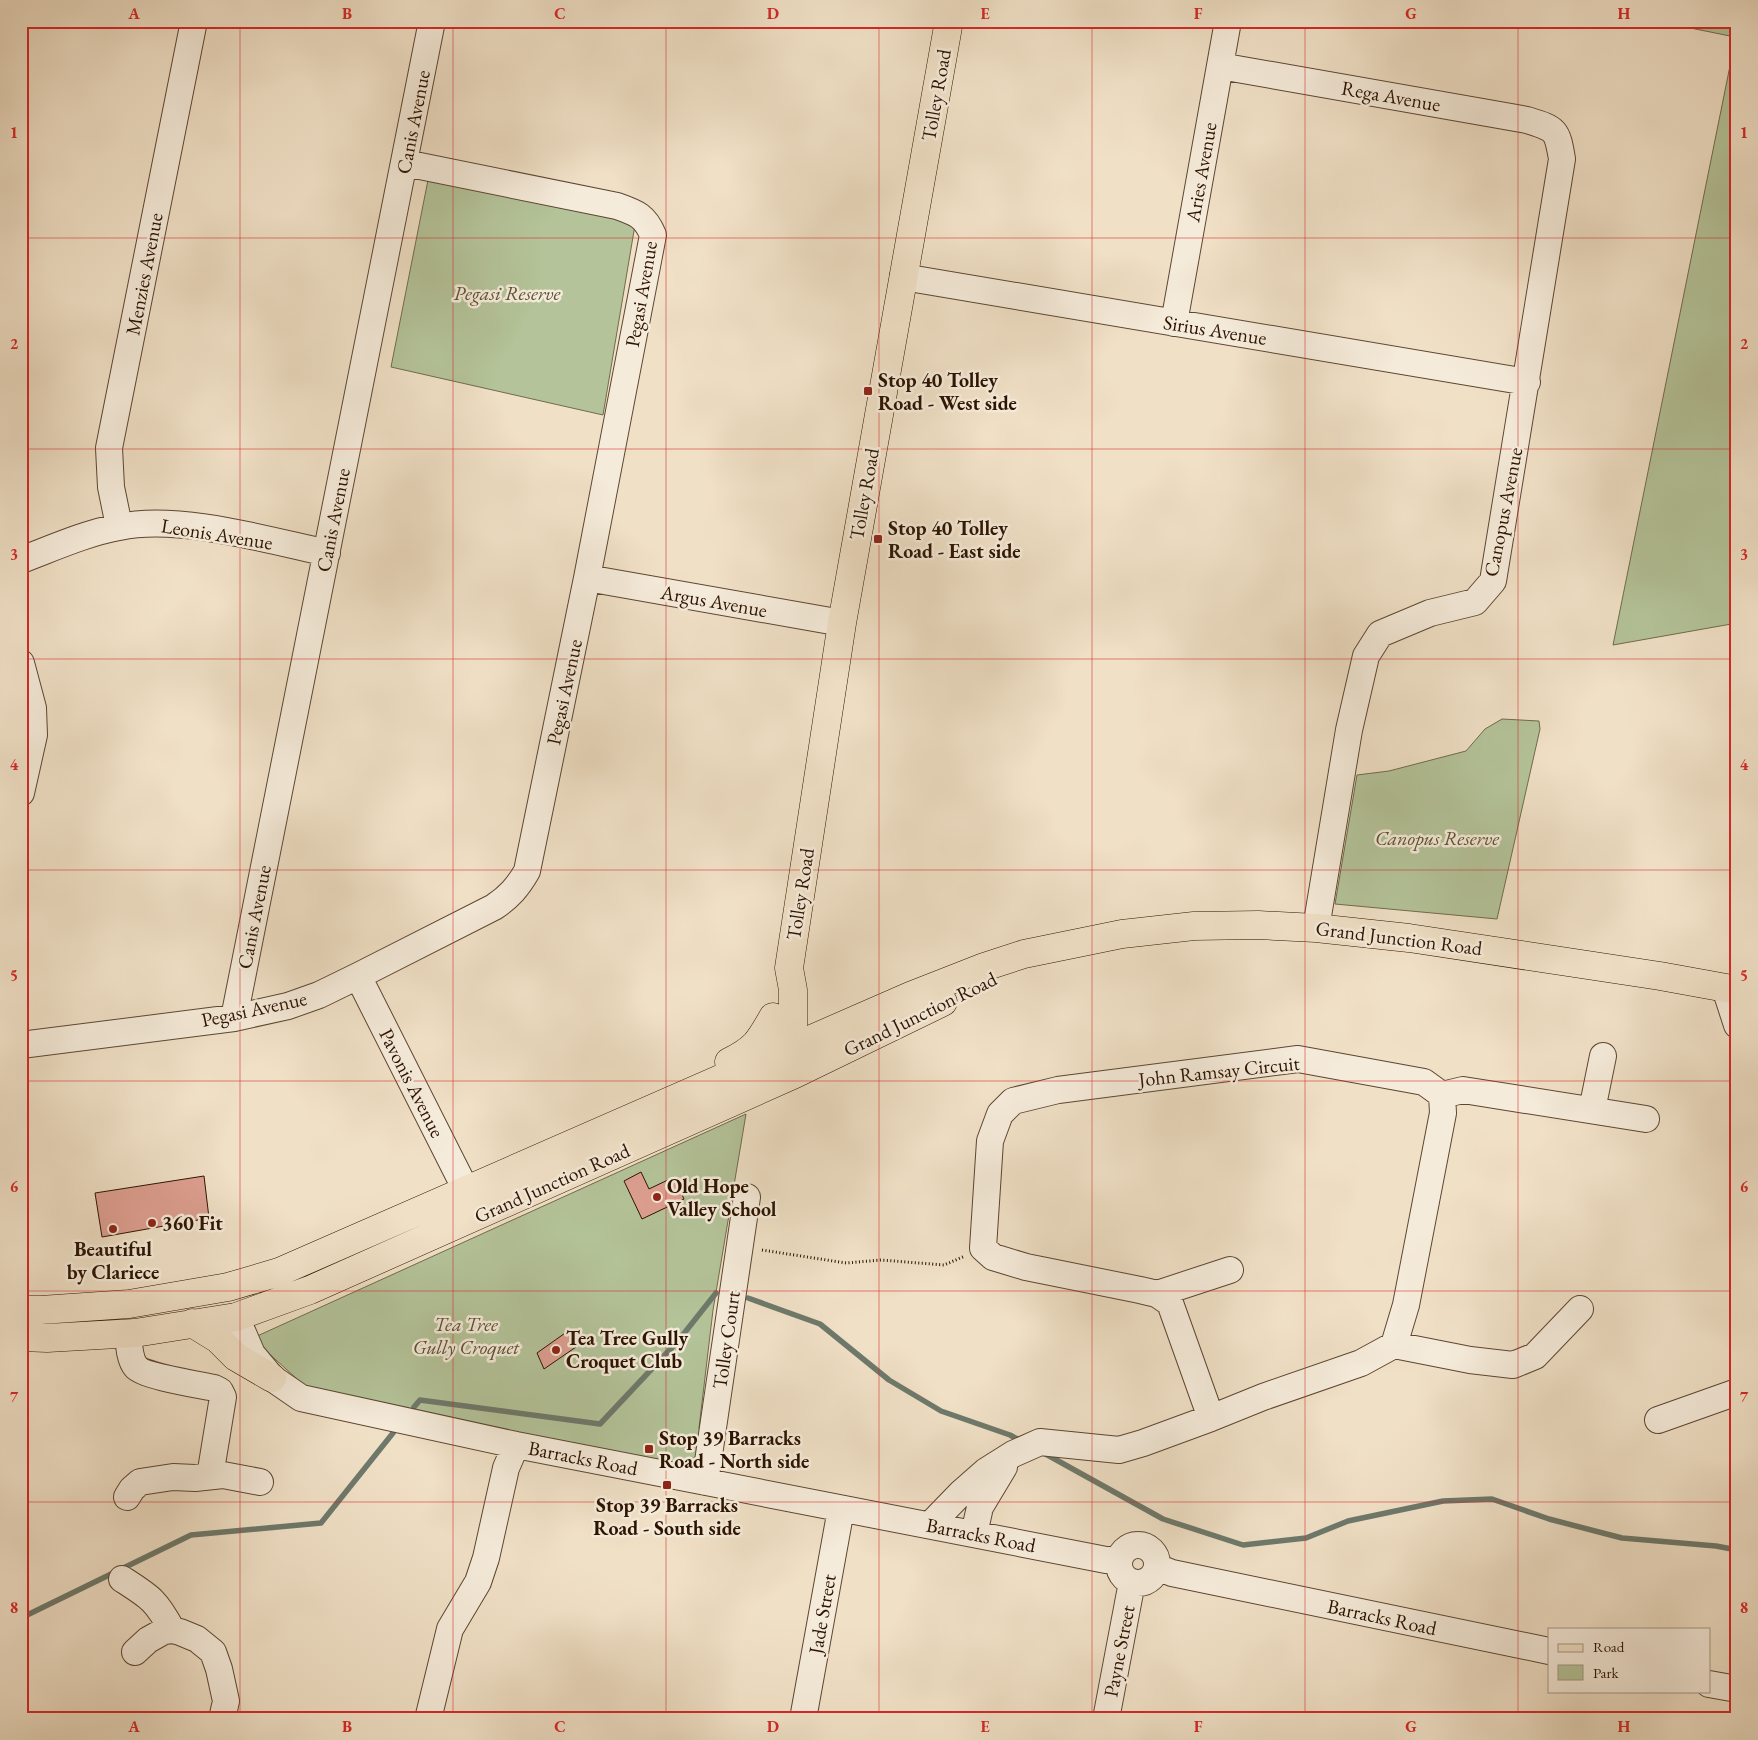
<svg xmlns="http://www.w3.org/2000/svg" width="1758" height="1740" font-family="'EB Garamond',serif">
<rect width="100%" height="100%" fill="#f0e0c6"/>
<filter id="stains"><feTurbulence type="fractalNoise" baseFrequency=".004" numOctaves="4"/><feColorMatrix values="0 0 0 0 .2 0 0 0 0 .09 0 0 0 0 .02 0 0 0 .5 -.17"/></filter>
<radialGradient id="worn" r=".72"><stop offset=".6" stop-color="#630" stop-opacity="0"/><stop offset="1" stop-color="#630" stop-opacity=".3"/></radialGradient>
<!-- green -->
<path fill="#b4c399" stroke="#706b4c" d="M1656 21H1737V623L1613 645 1732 56 1730 36Z
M428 180 636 219 603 415 391 367Z
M1502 719 1539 721 1540 729 1497 919 1335 904 1357 775 1389 771 1466 751 1485 729Z
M746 1114 713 1310 699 1428C706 1447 703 1450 688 1463L663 1462 487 1429 307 1388 265 1350 255 1337Z"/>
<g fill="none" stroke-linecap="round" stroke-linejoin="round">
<!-- stream -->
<path stroke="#6e796b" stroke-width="5.5" d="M748 1298 820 1324 889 1380 941 1411 1010 1435 1023 1442
M414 1407 420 1400 600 1424 678 1341 716 1293
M1042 1452 1163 1519 1243 1545 1306 1538 1348 1521 1443 1501 1492 1499 1549 1519 1622 1538 1716 1546 1737 1550
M21 1618 191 1535 321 1523 393 1433"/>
</g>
<!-- building -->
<path fill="#de9f91" stroke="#2c1300" d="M641 1172 649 1189 674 1177 684 1199 642 1219 624 1181Z
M204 1176 209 1218 102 1237 95 1193Z
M568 1331 576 1347 544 1369 537 1353Z"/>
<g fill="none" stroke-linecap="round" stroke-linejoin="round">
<defs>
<path id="minor" d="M1220 66 1527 120C1556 129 1557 129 1562 159L1493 581 1475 602 1430 613 1380 634 1366 656 1349 730 1316 928
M903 277 1527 382
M1174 323 1228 21
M119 526 111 487 109 448 194 21
M21 560C53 548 86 533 119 527 179 514 267 540 327 553
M587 578 842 623
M21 663 33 708 34 735 21 793
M358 976 466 1190
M1725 988 1737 1025
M234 1018 432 21
M21 1045 234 1018 288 1006 319 995 358 976 494 907C509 897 518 887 527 871L587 578 653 235C645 216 637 213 617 206L405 163
M1442 1095 1463 1090 1646 1119
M1592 1110 1603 1056
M1157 1294 1230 1270
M236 1317 252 1354 272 1378 301 1398 516 1445 1106 1560H1119
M128 1333C129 1343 129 1359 136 1367 143 1376 200 1385 214 1388L220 1391 223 1397 210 1476
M1394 1345 1470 1360 1513 1365 1535 1356 1580 1309
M1658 1420 1737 1392
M705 1482 747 1197
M127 1497 132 1489 140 1482 173 1477 195 1478 223 1475 260 1482
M930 1525 961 1493 986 1471 1013 1454 1040 1442 1119 1450 1143 1443 1211 1418 1263 1397 1361 1363 1394 1345 1406 1305 1443 1113 1442 1095 1424 1082 1298 1059 1058 1090 1013 1101 1000 1114 990 1141 983 1248 993 1257 1026 1267 1140 1290 1157 1294 1170 1303 1211 1418
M974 1534 980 1507 1004 1467
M1119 1564a19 19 0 1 1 38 0a19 19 0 1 1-38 0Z
M1157 1567 1172 1573 1549 1651
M122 1579C150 1597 156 1600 172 1630
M135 1652 148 1640 164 1631 172 1630 180 1632 197 1639 213 1652 219 1669 226 1701 222 1719
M1709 1684 1737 1689
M428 1719 450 1629 478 1582 486 1558 506 1468 516 1445
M803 1719 841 1509
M1106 1719 1132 1582"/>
<path id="major" d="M787 1050 793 1032V990L789 968 842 623 949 21
M729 1062C755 1049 759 1042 773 1017
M21 1310H41L129 1304 228 1287 279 1272 910 996 984 967 1024 954 1122 934 1194 926 1258 925 1316 928 1409 938 1660 976 1737 990
M192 1323 218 1339 236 1357 272 1378
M21 1337 47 1338 135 1333 236 1317 310 1290 795 1074 943 1002"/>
</defs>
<!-- minor casing -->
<use href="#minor" stroke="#5d4632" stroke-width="28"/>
<!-- major casing -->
<use href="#major" stroke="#2c1300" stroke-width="29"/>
<!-- path -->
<path stroke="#2c1300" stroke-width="3" stroke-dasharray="1 2.5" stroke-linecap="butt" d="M762 1250 846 1263 881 1260 944 1265 965 1256"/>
<!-- minor -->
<use href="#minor" stroke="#f5ebda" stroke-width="26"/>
<!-- major -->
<use href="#major" stroke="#f0e0c6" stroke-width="28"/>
</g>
<!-- grid -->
<path fill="none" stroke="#d62828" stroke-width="1" stroke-opacity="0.55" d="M240 21V1719M453 21V1719M666 21V1719M879 21V1719M1092 21V1719M1305 21V1719M1518 21V1719M21 238H1737M21 449H1737M21 659H1737M21 870H1737M21 1081H1737M21 1291H1737M21 1502H1737"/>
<!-- markers -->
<g fill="#8f2418" stroke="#f5ebda" stroke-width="2">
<rect x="863" y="386" width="10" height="10" rx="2.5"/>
<rect x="873" y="534" width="10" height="10" rx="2.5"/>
<circle cx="657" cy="1197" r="5"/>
<circle cx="152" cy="1223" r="5"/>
<circle cx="113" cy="1229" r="5"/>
<circle cx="556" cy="1350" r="5"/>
<rect x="644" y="1444" width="10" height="10" rx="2.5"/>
<rect x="662" y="1480" width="10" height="10" rx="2.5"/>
</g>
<g text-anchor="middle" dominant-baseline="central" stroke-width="5" stroke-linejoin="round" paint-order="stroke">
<!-- street labels -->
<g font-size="20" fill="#2c1300" stroke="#f5ebda">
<text transform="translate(936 95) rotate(-80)">Tolley Road</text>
<text transform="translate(1391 96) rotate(10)">Rega Avenue</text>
<text transform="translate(413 122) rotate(-79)">Canis Avenue</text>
<text transform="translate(1201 172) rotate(-80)">Aries Avenue</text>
<text transform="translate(144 274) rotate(-79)">Menzies Avenue</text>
<text transform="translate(641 294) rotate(-80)">Pegasi Avenue</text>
<text transform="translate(1215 330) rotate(9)">Sirius Avenue</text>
<text transform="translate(864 494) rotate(-80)">Tolley Road</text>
<text transform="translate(1503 512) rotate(-79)">Canopus Avenue</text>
<text transform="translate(333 520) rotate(-79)">Canis Avenue</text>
<text transform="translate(217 534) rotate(9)">Leonis Avenue</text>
<text transform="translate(714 601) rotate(10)">Argus Avenue</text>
<text transform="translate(564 692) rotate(-78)">Pegasi Avenue</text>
<text transform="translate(800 894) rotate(-81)">Tolley Road</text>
<text transform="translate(254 917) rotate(-79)">Canis Avenue</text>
<text transform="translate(1399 938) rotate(7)">Grand Junction Road</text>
<text transform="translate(254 1009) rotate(-12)">Pegasi Avenue</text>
<text transform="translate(920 1014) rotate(-26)">Grand Junction Road</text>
<text transform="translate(1219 1071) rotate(-6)">John Ramsay Circuit</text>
<text transform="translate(412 1083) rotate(63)">Pavonis Avenue</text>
<text transform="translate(552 1183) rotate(-24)">Grand Junction Road</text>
<text transform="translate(726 1340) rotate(-82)">Tolley Court</text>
<text transform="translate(583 1458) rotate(11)">Barracks Road</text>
<text transform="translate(981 1535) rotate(11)">Barracks Road</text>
<text transform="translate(822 1614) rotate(-80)">Jade Street</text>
<text transform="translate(1382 1617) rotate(12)">Barracks Road</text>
<text transform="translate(1119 1651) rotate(-79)">Payne Street</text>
</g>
<!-- park labels -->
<g font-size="20" font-style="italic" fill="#5c5136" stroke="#f5ebda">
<text x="507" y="293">Pegasi Reserve</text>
<text x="1437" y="838">Canopus Reserve</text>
<text x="466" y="1324">Tea Tree<tspan x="466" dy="23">Gully Croquet</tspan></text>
</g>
<!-- poi labels -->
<g font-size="20" font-weight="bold" fill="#2c1300" stroke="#f5ebda" text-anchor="start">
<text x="878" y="380">Stop 40 Tolley<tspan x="878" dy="23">Road - West side</tspan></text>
<text x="888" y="528">Stop 40 Tolley<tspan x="888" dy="23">Road - East side</tspan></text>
<text x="667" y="1186">Old Hope<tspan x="667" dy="23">Valley School</tspan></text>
<text x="162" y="1223">360 Fit</text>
<text x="113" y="1249" text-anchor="middle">Beautiful<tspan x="113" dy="23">by Clariece</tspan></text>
<text x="566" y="1338">Tea Tree Gully<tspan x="566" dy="23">Croquet Club</tspan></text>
<text x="659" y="1438">Stop 39 Barracks<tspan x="659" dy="23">Road - North side</tspan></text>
<text x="667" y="1505" text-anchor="middle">Stop 39 Barracks<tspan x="667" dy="23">Road - South side</tspan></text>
</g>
</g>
<!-- margin -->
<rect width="1758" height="1740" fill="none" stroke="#f0e0c6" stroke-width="55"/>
<!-- legend -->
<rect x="1548" y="1628" width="162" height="65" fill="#f5ebda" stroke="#a59583"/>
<rect x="1558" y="1644" width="25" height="8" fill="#f0e0c6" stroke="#a59583"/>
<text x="1593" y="1652" font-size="15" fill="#2c1300">Road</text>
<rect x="1558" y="1665" width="25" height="15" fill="#b4c399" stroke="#a59583"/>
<text x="1593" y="1678" font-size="15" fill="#2c1300">Park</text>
<rect x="28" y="28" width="1702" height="1684" fill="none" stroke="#d62828" stroke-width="2"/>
<g font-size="16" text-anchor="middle" font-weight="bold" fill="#d62828">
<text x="134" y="19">A</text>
<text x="347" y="19">B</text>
<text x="560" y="19">C</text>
<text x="773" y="19">D</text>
<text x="985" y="19">E</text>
<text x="1198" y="19">F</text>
<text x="1411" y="19">G</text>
<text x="1624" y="19">H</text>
<text x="14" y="138">1</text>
<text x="1744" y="138">1</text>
<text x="14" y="349">2</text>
<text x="1744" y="349">2</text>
<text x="14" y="560">3</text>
<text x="1744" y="560">3</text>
<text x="14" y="770">4</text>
<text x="1744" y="770">4</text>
<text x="14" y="981">5</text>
<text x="1744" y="981">5</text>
<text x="14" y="1192">6</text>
<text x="1744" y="1192">6</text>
<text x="14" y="1402">7</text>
<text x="1744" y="1402">7</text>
<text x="14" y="1613">8</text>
<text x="1744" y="1613">8</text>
<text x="134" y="1732">A</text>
<text x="347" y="1732">B</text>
<text x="560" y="1732">C</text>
<text x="773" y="1732">D</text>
<text x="985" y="1732">E</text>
<text x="1198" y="1732">F</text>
<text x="1411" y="1732">G</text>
<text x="1624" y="1732">H</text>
</g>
<rect width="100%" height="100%" filter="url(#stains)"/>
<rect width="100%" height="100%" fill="url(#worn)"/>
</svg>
